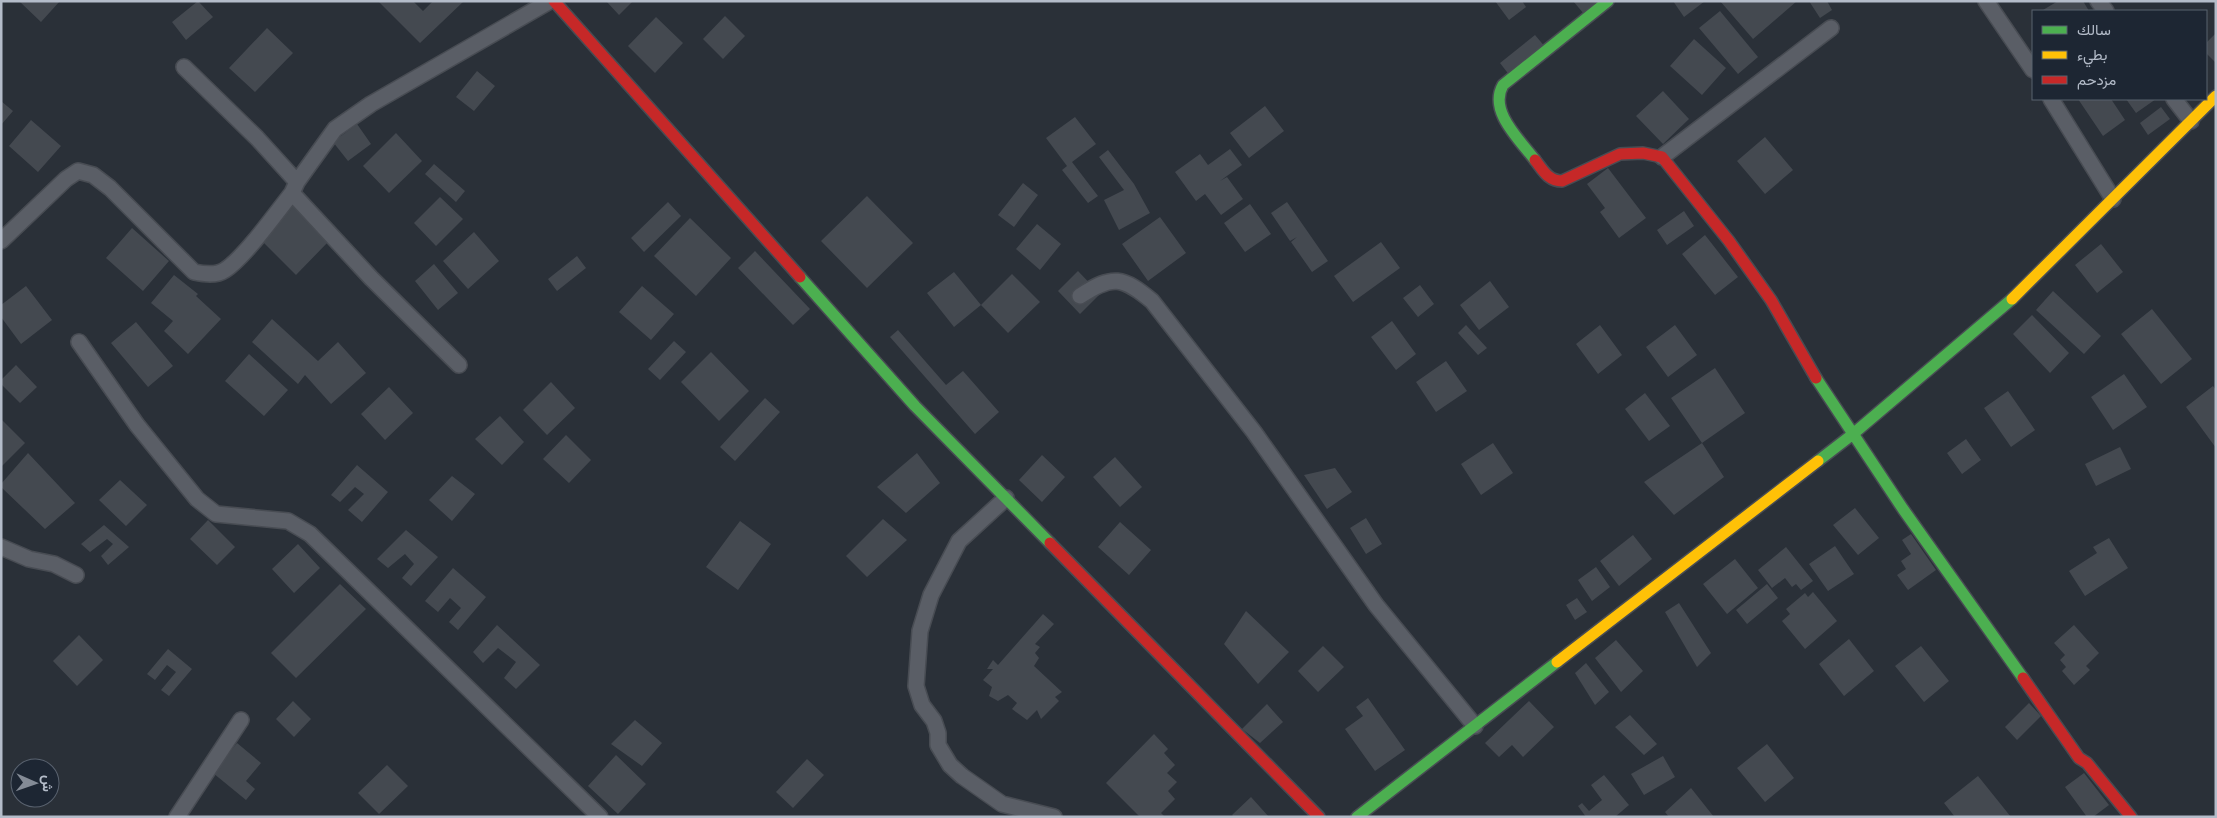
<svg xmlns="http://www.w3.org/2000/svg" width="2217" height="818" font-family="Figtree,Vazirmatn,sans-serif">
<rect width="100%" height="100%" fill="#2a3038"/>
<!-- building -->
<path fill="#444950" d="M19 1H60L41 22Z
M198 1 213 17 186 40 172 22Z
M378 1H413L423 11 433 1H464L420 43Z
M606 1H633L619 15Z
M1495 1H1522L1526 7 1509 20Z
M1573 1H1599L1584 14Z
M1673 1H1705L1684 17Z
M1720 1H1797L1753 39Z
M1809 1H1827L1832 10 1820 18Z
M2058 1H2083L2089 11H2044L2043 10Z
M1720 11 1758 57 1738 74 1699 28Z
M725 16 745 36 723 59 703 39Z
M656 17 683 43 655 73 628 46Z
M267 28 293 53 255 92 229 68Z
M2216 33V60L2215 62 2206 53V43Z
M1535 35 1546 48 1510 76 1500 63Z
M1694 39 1726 68 1702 95 1670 66Z
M477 71 495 86 474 111 456 97Z
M1663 91 1689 119 1663 144 1636 116Z
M2078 99H2111L2125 120 2103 136Z
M2126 99H2156L2136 113Z
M1 101 13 111 1 125Z
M1265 106 1284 131 1249 158 1230 133Z
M2161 107 2170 119 2148 135 2140 123Z
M1075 117 1096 144 1072 162 1098 196 1088 203 1062 170 1067 166 1046 138Z
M31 120 61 146 38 172 9 146Z
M357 124 371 144 348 161 333 142Z
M396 133 422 161 389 193 363 166Z
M1765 137 1793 170 1765 194 1737 161Z
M1230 149 1242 165 1220 181 1227 177 1243 199 1221 215 1205 194 1196 201 1175 172 1200 154 1208 165Z
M1108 150 1134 184 1150 213 1119 230 1104 200 1124 190 1099 157Z
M434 164 465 191 456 202 425 174Z
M1608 168 1646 218 1619 238 1600 212 1605 208 1587 184Z
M1023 183 1038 195 1014 227 998 215Z
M867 196 913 243 867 288 821 241Z
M440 197 463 219 436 246 414 223Z
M668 202 681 216 644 252 631 238Z
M1287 202 1328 261 1312 272 1291 242 1297 237 1290 241 1271 213Z
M1250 204 1271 234 1245 252 1224 223Z
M292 205 328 242 296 275 259 238Z
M1684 211 1694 226 1667 245 1657 230Z
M1160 217 1186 253 1148 281 1122 244Z
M690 218 731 258 696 296 654 256Z
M1037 224 1061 244 1040 270 1016 249Z
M132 228 169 261 143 291 106 258Z
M474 232 499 261 468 289 443 261Z
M1705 235 1738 277 1715 295 1682 254Z
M1381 242 1400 268 1353 302 1334 276Z
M2101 244 2123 272 2097 293 2075 265Z
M755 251 810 309 793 325 738 268Z
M577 256 586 268 557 291 548 279Z
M434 264 458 293 438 310 415 281Z
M1078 271 1100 294 1080 314 1058 291Z
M954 272 981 305 1012 274 1040 302 1008 333 981 305 954 327 927 293Z
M174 275 198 294 196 296 221 319 188 354 164 331 173 321 151 303Z
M1490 281 1509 307 1479 330 1460 305Z
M1420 285 1434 304 1418 317 1403 298Z
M26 286 52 320 21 344 1 317V305Z
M642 286 674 314 651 340 619 312Z
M2053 291 2101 336 2084 354 2036 310Z
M2152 309 2192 359 2161 384 2121 334Z
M2032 315 2069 353 2050 373 2013 334Z
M272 319 318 361 338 342 366 373 331 404 305 375 298 384 252 342Z
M1392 321 1416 354 1396 370 1371 337Z
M136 322 173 366 148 387 111 343Z
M1466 325 1487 348 1478 355 1458 333Z
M1600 325 1622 355 1598 374 1576 344Z
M1675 325 1697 355 1668 377 1646 347Z
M898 330 946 385 963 371 999 412 975 434 890 337Z
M674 341 686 352 660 380 648 369Z
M711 352 749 391 719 421 681 382Z
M249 354 288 390 264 416 225 381Z
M1446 361 1467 391 1436 412 1416 382Z
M16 365 37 387 20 403 1 384V380Z
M1715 368 1745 413 1702 443 1724 477 1674 515 1644 482 1702 443 1671 398Z
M2124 374 2147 407 2113 430 2091 397Z
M551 382 575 408 547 435 523 410Z
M2213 386 2216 390V448L2186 407Z
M389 387 413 413 385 440 361 414Z
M2008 391 2035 430 2011 447 1984 408Z
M1645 393 1670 426 1649 441 1625 409Z
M765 398 780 412 735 461 720 447Z
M500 416 524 442 502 465 475 439Z
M1 419 25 443 1 467Z
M566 435 591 460 569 483 543 459Z
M1966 439 1981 460 1962 474 1947 453Z
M1493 443 1513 473 1481 495 1461 464Z
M2120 447 2131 469 2096 486 2085 464Z
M28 453 75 503 45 529 1 487V484Z
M917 453 940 483 906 513 877 487Z
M1042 455 1065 477 1042 502 1019 480Z
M1115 457 1142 487 1120 507 1093 477Z
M357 465 388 492 362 522 348 510 364 494 355 487 340 502 331 495Z
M1335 468 1352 492 1327 509 1304 475Z
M452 476 475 494 452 521 429 500Z
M120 480 147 505 126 526 99 500Z
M1855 508 1879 538 1858 555 1833 525Z
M1366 518 1382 544 1366 554 1350 528Z
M883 519 907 540 867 577 846 556Z
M208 520 235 547 217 565 190 539Z
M740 521 771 544 738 590 706 567Z
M1120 522 1151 550 1129 575 1098 547Z
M104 525 129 547 108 565 101 556 113 544 107 539 90 552 81 544Z
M406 530 438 557 411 586 402 578 414 564 405 554 388 568 377 559Z
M1911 534 1936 570 1908 590 1897 575 1906 569 1901 561 1911 554 1902 540Z
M1633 535 1652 559 1619 586 1600 561Z
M2109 538 2128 568 2085 596 2069 571 2097 553 2093 547Z
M298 544 320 568 294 593 272 569Z
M1835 546 1854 574 1828 591 1809 564Z
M1786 547 1813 581 1801 590 1796 584 1792 587 1785 578 1772 588 1758 570Z
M1735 559 1758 588 1727 614 1703 584Z
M1596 567 1610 587 1592 601 1578 580Z
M453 568 486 597 458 630 449 622 461 608 450 598 438 612 425 601Z
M340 584 366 609 296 678 271 653Z
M1767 584 1778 598 1747 624 1736 610Z
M1813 592 1837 621 1805 649 1782 621 1790 614 1786 609 1805 593 1808 597Z
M1577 598 1587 612 1575 620 1566 605Z
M1679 603 1711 653 1697 667 1665 612Z
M1246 611 1289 652 1258 684 1224 644Z
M1043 614 1054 624 1035 644 1040 647 1035 653 1039 658 1034 666 1062 692 1055 697 1059 701 1041 719 1037 710 1027 720 1012 709 1017 703 1008 695 998 701 989 696 992 687 983 680 993 669H987L993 660 998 665Z
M497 625 540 665 516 689 504 678 516 662 498 648 483 663 473 652Z
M2074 625 2099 653 2086 666 2090 670 2074 685 2062 671 2066 667 2060 660 2065 655 2054 643Z
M79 635 103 660 77 686 53 661Z
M1849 639 1874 671 1844 696 1819 664Z
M1616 640 1643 671 1621 692 1595 658Z
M1323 646 1344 667 1318 692 1298 671Z
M1921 646 1949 681 1924 702 1895 666Z
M168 649 192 669 169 696 161 690 176 672 167 665 155 680 147 674Z
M1586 663 1609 692 1595 705 1575 673Z
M1368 698 1405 750 1375 771 1345 729 1363 716 1356 707Z
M293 701 311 719 294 737 276 719Z
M1529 701 1554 727 1523 757 1512 745 1499 757 1485 743Z
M2029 703 2041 716 2017 740 2005 727Z
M1267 704 1283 722 1260 743 1242 729Z
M1630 715 1657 744 1644 755 1615 727Z
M635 720 662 743 642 766 611 744Z
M1154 734 1168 749 1164 753 1175 765 1167 773 1177 782 1168 791 1175 799 1161 813 1165 817H1140L1106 783Z
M237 743 261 763 246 781 255 789 246 800 213 773Z
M1767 744 1794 778 1765 802 1737 768Z
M616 755 646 784 618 814 588 786Z
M1663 756 1675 777 1644 795 1631 774Z
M807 759 824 775 793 808 776 792Z
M387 765 408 786 379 814 358 793Z
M2084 773 2109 805 2093 817H2087L2065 787Z
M1604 775 1629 805 1615 817H1586L1578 806 1582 803 1589 811 1602 800 1591 785Z
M1978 776 2011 817H1955L1944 803Z
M1691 788 1714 817H1669L1665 812Z
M1251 797 1269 817H1234L1232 815Z"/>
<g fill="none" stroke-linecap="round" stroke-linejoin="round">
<defs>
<path id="street" d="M1986 1 2033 70
M2098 1 2106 11
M184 67 257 138 297 182
M2051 99 2113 199
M2174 99 2191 121
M1662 157 1831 28
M292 193 371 278 459 365
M1 241 66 179 78 171 93 175 110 188 194 272C204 274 216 276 225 270 245 257 276 213 292 193L297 182 335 129 371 104 550 1
M1080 296C1113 274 1123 277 1152 301L1254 432 1376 605 1475 726
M79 342 137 425 197 499 216 514 288 521 310 534 600 817
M1006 498 959 541 931 595 920 631 916 686 922 705 934 721 938 733V745L950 765 962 776 1002 804 1054 817
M1 547 29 559 54 564 76 575
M177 817 241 720"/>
<path id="fast" d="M1535 160C1520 140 1488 111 1503 85L1608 1
M800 277 915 406 1050 543
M1816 378 1903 509 2023 678
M1818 461 1853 434 2012 299
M1357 817 1557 662"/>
<path id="slow" d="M2012 299 2216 96
M1557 662 1818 461"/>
<path id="jam" d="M554 1 800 277
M1535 160C1543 170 1548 181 1562 181L1620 154 1643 153 1662 157 1729 241 1771 300 1816 378
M1050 543 1319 817
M2023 678 2079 758 2087 763 2131 817"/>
</defs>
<!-- street casing -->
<use href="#street" stroke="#484c53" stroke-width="18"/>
<!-- fast casing -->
<use href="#fast" stroke="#484c53" stroke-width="14"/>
<!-- slow casing -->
<use href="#slow" stroke="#484c53" stroke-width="14"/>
<!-- jam casing -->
<use href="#jam" stroke="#484c53" stroke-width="14"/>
<!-- street -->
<use href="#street" stroke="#5a5e66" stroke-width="15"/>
<!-- fast -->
<use href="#fast" stroke="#4caf50" stroke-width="11"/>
<!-- slow -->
<use href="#slow" stroke="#ffc107" stroke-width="11"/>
<!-- jam -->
<use href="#jam" stroke="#c62828" stroke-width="11"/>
</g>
<!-- border -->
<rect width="2217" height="818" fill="none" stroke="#b4bcc9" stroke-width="5"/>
<!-- legend -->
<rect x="2032" y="10" width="175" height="90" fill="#1d2633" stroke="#59626f"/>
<rect x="2042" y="26" width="25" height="8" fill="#4caf50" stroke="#59626f"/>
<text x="2077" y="35" font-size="15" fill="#b4bcc9">سالك</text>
<rect x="2042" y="51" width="25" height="8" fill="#ffc107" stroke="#59626f"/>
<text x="2077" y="60" font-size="15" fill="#b4bcc9">بطيء</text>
<rect x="2042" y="76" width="25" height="8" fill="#c62828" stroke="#59626f"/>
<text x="2077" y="85" font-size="15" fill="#b4bcc9">مزدحم</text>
<!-- north arrow -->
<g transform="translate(35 783) rotate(92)"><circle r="24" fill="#1d2633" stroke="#59626f"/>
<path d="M0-4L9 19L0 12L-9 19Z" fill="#848b96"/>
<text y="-8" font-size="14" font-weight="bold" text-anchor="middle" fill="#b4bcc9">ش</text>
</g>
</svg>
